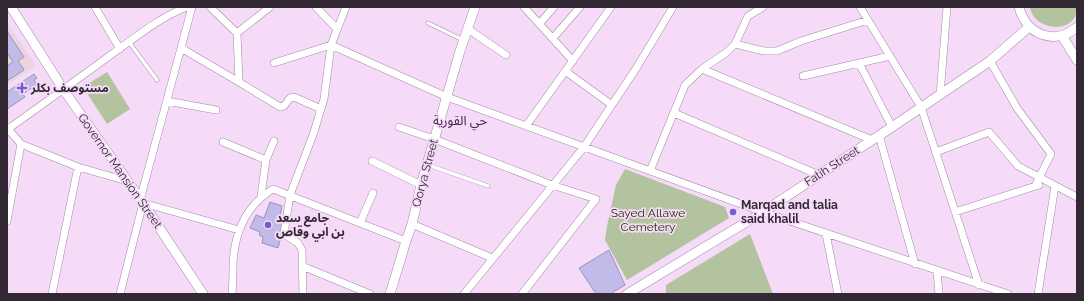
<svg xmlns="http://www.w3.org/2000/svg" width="1084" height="301" font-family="Raleway,'Noto Sans Arabic',sans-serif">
<rect width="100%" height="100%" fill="#f5dbf8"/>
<!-- education -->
<path fill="#ebd4df" d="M7 22 36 66 7 85Z"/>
<!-- green -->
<path fill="#b3c29f" d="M1030 7H1077C1077 35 1034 32 1030 7Z
M107 72 130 109 107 124 83 87Z
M625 169 725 207 729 218 627 280 605 240 607 226 616 185Z
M750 234 773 294H666V285Z"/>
<!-- building -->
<path fill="#c2bae8" stroke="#9c96b6" d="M7 31 24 57 18 61 24 70 7 81V66L13 62 7 53Z
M34 74 37 78 34 80 37 84 23 94 25 97 7 109V92Z
M270 202 282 206 280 217 285 222 278 248 262 243 263 237 259 235 260 232 250 228 256 215 264 218Z
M609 250 625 285 610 294H596L579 268Z"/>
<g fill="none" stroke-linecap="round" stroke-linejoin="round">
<defs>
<path id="lane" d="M428 23 463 40
M129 42 157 80
M428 165 488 186"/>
<path id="street" d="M95 7 120 49
M316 7 337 29
M524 7 573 61
M860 7 921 107 979 285
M540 23 554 7
M468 29 506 55
M237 33 270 7
M553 38 580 7
M735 44 764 51H777L801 41 868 20
M181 48 239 82 237 33 210 7
M990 61 1017 108 1051 154 1035 186
M274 63 331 45 447 97 763 212 1008 294
M859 63 892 127
M702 69 872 140
M565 71 612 105
M803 76 890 56
M239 82 280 107 284 106 290 98 294 97 321 109
M940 95 947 7
M167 101 216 110
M674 113 819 175
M526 126 611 7
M399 127 434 139 552 185 596 199 522 294
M7 128 21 144 78 167 127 181
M8 129C43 104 78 79 112 54 136 37 160 17 187 7
M879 135 915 264
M223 142 266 160
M936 152 989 132 1018 166 1077 197
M372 161 421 185
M650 171 685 85 702 69 727 52 735 44 748 16 763 7
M261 196 266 160 274 141
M140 200 192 7
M955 212 1039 185
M7 221 21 144
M360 223 373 193
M412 224 492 258
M826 234 838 294
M302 266 370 294
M937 271 939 294
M52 294 78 167
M120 294 143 203 239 230
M232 294C233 284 233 276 233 266 234 234 245 206 273 189L406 241
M303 294 302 250 298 243 284 234 290 195 313 135 324 99 331 45 346 7
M464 294 584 147 637 67 673 7
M1038 294 1055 186"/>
<path id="secondary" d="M11 7 63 89 143 203 203 294
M1019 7C1026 35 1055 46 1077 27
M1062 36 1077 60
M390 294 406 241 412 224 421 185 460 51 475 7
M627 294 763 212 892 127 990 61 1029 27"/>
</defs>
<!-- lane casing -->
<use href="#lane" stroke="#a18aa5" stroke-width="4.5"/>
<!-- street casing -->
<use href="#street" stroke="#a18aa5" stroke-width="8"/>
<!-- secondary casing -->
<use href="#secondary" stroke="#a18aa5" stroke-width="10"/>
<!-- lane -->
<use href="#lane" stroke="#fff" stroke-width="3.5"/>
<!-- street -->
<use href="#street" stroke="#fff" stroke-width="7"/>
<!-- secondary -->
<use href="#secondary" stroke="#fff" stroke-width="9"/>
</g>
<!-- markers -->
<g fill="#785ad4" stroke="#f5dbf8" stroke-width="1.5">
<path d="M20 82h4v4h4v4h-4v4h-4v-4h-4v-4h4z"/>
<circle cx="733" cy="212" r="4"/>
<circle cx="268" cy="225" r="4"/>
</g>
<g text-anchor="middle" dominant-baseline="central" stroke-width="3.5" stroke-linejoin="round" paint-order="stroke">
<!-- poi labels -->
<g font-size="12" font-weight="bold" fill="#322934" stroke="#f5dbf8" text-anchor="start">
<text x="31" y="88">مستوصف بكلر</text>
<text x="741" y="205">Marqad and talia<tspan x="741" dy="14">said khalil</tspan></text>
<text x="276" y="218">جامع سعد<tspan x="276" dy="14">بن ابي وقاص</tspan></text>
</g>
<!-- street labels -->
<g font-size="12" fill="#322934" stroke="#f5dbf8">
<text transform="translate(832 166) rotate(-33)">Fatih Street</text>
<text transform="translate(120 171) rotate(55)">Governor Mansion Street</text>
<text transform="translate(425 173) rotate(-75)">Qorya Street</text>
</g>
<!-- park labels -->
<g font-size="12" fill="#213300" stroke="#f5dbf8">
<text x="648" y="213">Sayed Allawe<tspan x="648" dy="14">Cemetery</tspan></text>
</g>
<!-- neighbourhood labels -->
<g font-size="13" fill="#3e2b41" stroke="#f5dbf8">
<text x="460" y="120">حي القورية</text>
</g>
</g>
<!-- border -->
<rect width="1084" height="301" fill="none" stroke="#322934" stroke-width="16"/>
</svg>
